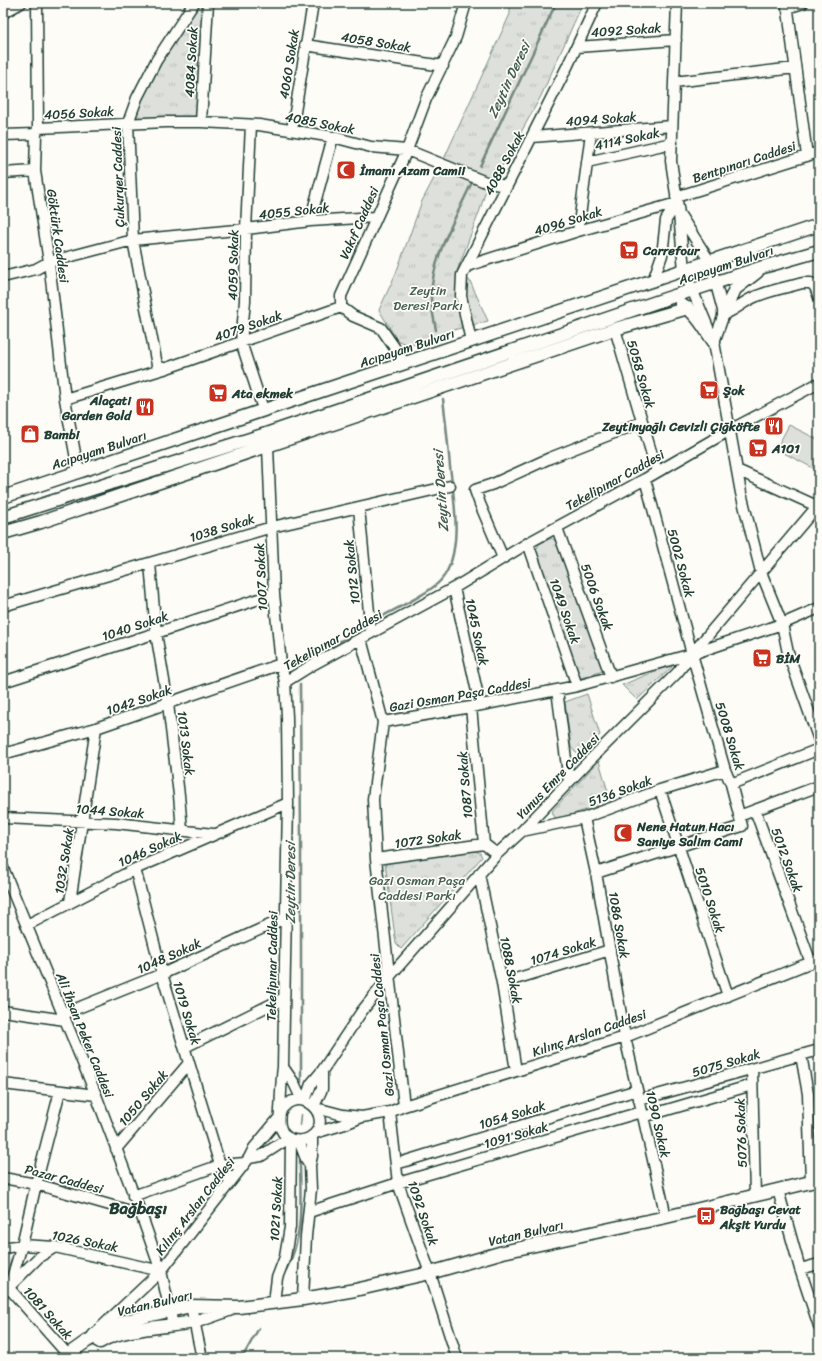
<svg xmlns="http://www.w3.org/2000/svg" width="822" height="1361" font-family="Sriracha,sans-serif">
<defs>
<pattern id="park-tufts" width="24" height="20" patternUnits="userSpaceOnUse"><rect width="24" height="20" fill="#dde0db"/><path d="M3 7l-1-3M5 7V3M7 7l1-3M15 17l-1-3M17 17v-4M19 17l1-3" fill="none" stroke="#bdc1bd"/></pattern>
</defs>
<rect width="100%" height="100%" fill="#fdfcf7"/>
<filter id="ink" filterUnits="userSpaceOnUse"><feTurbulence type="fractalNoise" baseFrequency=".025" numOctaves="2"/><feDisplacementMap in="SourceGraphic" scale="8" xChannelSelector="R" yChannelSelector="G"/><feConvolveMatrix kernelMatrix="1 2 1 2 8 2 1 2 1" color-interpolation-filters="sRGB"/></filter>
<g filter="url(#ink)">
<!-- park -->
<path fill="url(#park-tufts)" stroke="#7e8e88" d="M200 3H206L197 119H138L134 118V114L168 50Z
M510 3H583L541 96 503 165 491 173 480 210 457 271 470 281 488 321 457 329 409 346 397 340 379 310 396 273 422 201 443 161 510 14Z
M552 538 559 545 603 671 578 679 536 554V550L539 544Z
M668 666 672 667 637 700 622 685Z
M587 694 600 735 579 755 575 752 571 747 565 702Z
M599 761 611 802 557 819 554 816 552 811Z
M475 851 480 853 482 857 401 949 396 944 385 863Z"/>
<!-- garden -->
<path fill="#dde0db" stroke="#7e8e88" d="M789 425 819 440V471L776 449Z"/>
<g fill="none" stroke-linecap="round" stroke-linejoin="round">
<!-- stream -->
<path stroke="#75877f" stroke-width="2.5" d="M480 166 556 3
M436 330C434 319 431 307 431 297 432 256 456 218 472 182
M381 617C397 608 430 593 441 580 464 554 454 498 450 467 448 444 446 422 443 399
M312 656 361 630
M300 684 301 845V1082
M300 1125 301 1115
M286 1270C305 1235 300 1197 300 1160
M242 1358 259 1328"/>
<defs>
<path id="minor" d="M37 3 38 128 36 134 35 171 49 262 65 399 77 464 79 471
M194 3 156 61 137 98 128 123 133 240 157 365 164 369 341 307
M677 3 671 161 679 214 684 270 714 342 741 493 761 572 782 624 788 653 819 740
M787 3 807 156
M787 8 803 3
M3 13 21 3
M305 45 443 66
M577 47 676 40
M674 82 795 68
M201 122 208 3
M251 125 246 229 245 301 241 342 261 403
M38 128 166 122H201L259 125 333 137 371 147 407 150 488 183 507 186
M292 130 313 3
M3 135 36 134
M532 137 672 126
M587 162 672 143
M3 173 35 171
M676 197 819 152
M680 215 710 262 724 314 714 342
M310 221 333 137
M578 231 591 133
M467 266 578 231 677 203
M3 277 36 269 49 262 133 240 246 229 310 221 376 217
M653 281 662 255 666 220 677 203
M724 314C736 310 745 300 757 296 772 290 788 287 803 283H811L815 287 819 297
M615 329 657 472
M471 341 461 296 462 275 568 65 597 3
M403 363 401 357 381 328 353 316 341 307V296L407 150 426 99 456 37 466 3
M65 399 164 369
M268 447 274 594 281 664 285 682 287 717 288 803 283 1067C281 1082 281 1096 280 1110 280 1117 278 1122 281 1129 283 1134 288 1139 294 1140 300 1141 307 1140 312 1136 336 1118 299 1081 280 1112
M737 470 819 507
M359 508 371 633
M557 528 611 677
M528 543 577 686
M503 558 480 504 475 490 493 484 550 458 642 422
M150 563 156 633 168 704 179 795 182 830
M454 588 480 705
M3 606 272 527 450 486
M361 639 383 722 373 799 376 859 404 1106
M3 682 156 633 274 594
M285 682 312 665 454 588 528 543 645 479 730 430 819 383
M557 690 569 782
M471 707 484 844 497 854
M383 722 471 707 577 686 692 654 782 624 819 608
M3 754 96 728 281 664
M731 784 819 749
M660 790 728 996
M755 810 811 963
M739 816 819 786
M3 818 116 823 213 834
M584 818 596 873 625 1037 666 1217
M522 831 584 818 660 790 725 770
M376 859 484 844
M3 868 96 1095 141 1214 161 1271 173 1325
M135 869 162 974 220 1165 226 1172 230 1182
M596 873 742 826 731 784 725 770 692 654 645 479
M479 874 502 983 516 1071
M70 902 96 728
M27 925 135 869 288 803
M502 983 610 950
M3 1011 65 1020
M63 1014 162 974 285 918
M185 1047 284 998
M801 1055 808 1094 811 1182
M283 1067 294 1083 302 1100
M752 1069 755 1196
M3 1084 96 1095
M639 1100 819 1050
M305 1101 311 1084 322 1071 362 1011 390 976 497 854 522 831 585 765 677 673 692 654 819 504
M314 1106 322 1089V1071
M316 1108 343 1115 362 1117
M390 1112 398 1183 430 1273 457 1358
M643 1117 752 1085
M315 1133 345 1124 362 1117 390 1112 404 1106 625 1037 819 959
M299 1141 306 1159 310 1165
M116 1149 189 1063
M249 1158 261 1156 289 1138
M396 1164 637 1090
M3 1178 36 1184 141 1214
M778 1190 800 1269 819 1326
M133 1196 220 1165 245 1163
M309 1212 398 1183 641 1112
M3 1248 22 1245 55 1247 161 1271
M800 1269 819 1264
M9 1288 22 1245 36 1184 60 1091
M9 1288 68 1355
M3 1293 39 1257 55 1247
M303 1299 306 1236 311 1189 310 1165 312 1156V1137
M274 1302 277 1278 285 1257 290 1227 291 1139
M191 1306 202 1358
M93 1335 161 1271 249 1158 254 1148 279 1118"/>
<path id="major" d="M681 305C696 311 705 330 714 342
M724 314 735 289 757 272
M3 497 819 225
M3 517 263 435 665 299 763 267 819 251
M3 533 41 522 615 329 688 308
M100 1342C121 1328 168 1327 194 1322 205 1319 217 1314 229 1310
M63 1358 87 1341 125 1321 191 1306 239 1307 303 1299 355 1290 430 1273 503 1252 666 1217 819 1180"/>
</defs>
<!-- minor casing -->
<use href="#minor" stroke="#1f3d34" stroke-width="13"/>
<!-- major casing -->
<use href="#major" stroke="#1f3d34" stroke-width="15"/>
<!-- minor -->
<use href="#minor" stroke="#fdfcf7" stroke-width="10"/>
<!-- major -->
<use href="#major" stroke="#fdfcf7" stroke-width="12"/>
</g>
</g>
<!-- icons -->
<defs>
<symbol id="mosque-square" viewBox="-11 -11 22 22"><rect x="-9" y="-9" width="18" height="18" rx="4" fill="#c8321e" stroke="#fdfcf7"/><path d="M3.5-4.9A6 6 0 1 0 3.5 4.9A5 5 0 1 1 3.5-4.9Z" fill="#fff"/></symbol>
<symbol id="supermarket-square" viewBox="-11 -11 22 22"><rect x="-9" y="-9" width="18" height="18" rx="4" fill="#c8321e" stroke="#fdfcf7"/><path d="M-6-5.5h2.5l.6 2H6L4.5 2H-2.5L-4.4-4H-6ZM-1.5 3.2a1.3 1.3 0 1 0 .1 0ZM3 3.2a1.3 1.3 0 1 0 .1 0Z" fill="#fff"/></symbol>
<symbol id="restaurant-square" viewBox="-11 -11 22 22"><rect x="-9" y="-9" width="18" height="18" rx="4" fill="#c8321e" stroke="#fdfcf7"/><path d="M-5-6h1v4h1v-4h1v4h1v-4h1v5L-1.5 .5V6h-2V.5L-5-1ZM5-6V6H3V1.5H1.5Q1.5-4 5-6Z" fill="#fff"/></symbol>
<symbol id="shop-square" viewBox="-11 -11 22 22"><rect x="-9" y="-9" width="18" height="18" rx="4" fill="#c8321e" stroke="#fdfcf7"/><path d="M-5-2.5h2.3a2.7 3.5 0 0 1 5.4 0H5L5.5 6h-11ZM-1.5-2.5h3a1.5 2.3 0 0 0-3 0Z" fill="#fff"/></symbol>
<symbol id="bus-square" viewBox="-11 -11 22 22"><rect x="-9" y="-9" width="18" height="18" rx="4" fill="#c8321e" stroke="#fdfcf7"/><path d="M-5-6H5V4H4V6H2V4H-2V6H-4V4H-5ZM-3.5-4V0h7V-4ZM-3.5 1.2v1.5H-2V1.2ZM2 1.2v1.5H3.5V1.2Z" fill="#fff"/></symbol>
</defs>
<g fill-rule="evenodd">
<use href="#mosque-square" x="335" y="159" width="22" height="22"/>
<use href="#supermarket-square" x="618" y="239" width="22" height="22"/>
<use href="#supermarket-square" x="698" y="379" width="22" height="22"/>
<use href="#supermarket-square" x="207" y="382" width="22" height="22"/>
<use href="#restaurant-square" x="134" y="396" width="22" height="22"/>
<use href="#restaurant-square" x="763" y="415" width="22" height="22"/>
<use href="#shop-square" x="19" y="423" width="22" height="22"/>
<use href="#supermarket-square" x="747" y="437" width="22" height="22"/>
<use href="#supermarket-square" x="751" y="647" width="22" height="22"/>
<use href="#mosque-square" x="612" y="822" width="22" height="22"/>
<use href="#bus-square" x="695" y="1205" width="22" height="22"/>
</g>
<g text-anchor="middle" dominant-baseline="central" stroke-width="3.5" stroke-linejoin="round" paint-order="stroke">
<!-- street labels -->
<g font-size="13" fill="#1f3d34" stroke="#fdfcf7">
<text transform="translate(626 30) rotate(-4)">4092 Sokak</text>
<text transform="translate(376 42) rotate(9)">4058 Sokak</text>
<text transform="translate(191 62) rotate(-87)">4084 Sokak</text>
<text transform="translate(289 64) rotate(-81)">4060 Sokak</text>
<text transform="translate(79 113) rotate(-3)">4056 Sokak</text>
<text transform="translate(601 119) rotate(-4)">4094 Sokak</text>
<text transform="translate(320 123) rotate(11)">4085 Sokak</text>
<text transform="translate(627 139) rotate(-12)">4114 Sokak</text>
<text transform="translate(744 162) rotate(-18)">Bentpınarı Caddesi</text>
<text transform="translate(504 163) rotate(-62)">4088 Sokak</text>
<text transform="translate(118 177) rotate(-92)">Çukuryer Caddesi</text>
<text transform="translate(294 211) rotate(-6)">4055 Sokak</text>
<text transform="translate(568 221) rotate(-17)">4096 Sokak</text>
<text transform="translate(359 223) rotate(-66)">Vakıf Caddesi</text>
<text transform="translate(58 236) rotate(82)">Göktürk Caddesi</text>
<text transform="translate(233 265) rotate(-89)">4059 Sokak</text>
<text transform="translate(726 265) rotate(-18)">Acıpayam Bulvarı</text>
<text transform="translate(248 326) rotate(-19)">4079 Sokak</text>
<text transform="translate(407 348) rotate(-18)">Acıpayam Bulvarı</text>
<text transform="translate(641 374) rotate(74)">5058 Sokak</text>
<text transform="translate(99 450) rotate(-18)">Acıpayam Bulvarı</text>
<text transform="translate(615 480) rotate(-29)">Tekelipınar Caddesi</text>
<text transform="translate(222 528) rotate(-17)">1038 Sokak</text>
<text transform="translate(681 563) rotate(75)">5002 Sokak</text>
<text transform="translate(352 572) rotate(-96)">1012 Sokak</text>
<text transform="translate(261 577) rotate(-93)">1007 Sokak</text>
<text transform="translate(597 597) rotate(70)">5006 Sokak</text>
<text transform="translate(565 611) rotate(71)">1049 Sokak</text>
<text transform="translate(135 626) rotate(-18)">1040 Sokak</text>
<text transform="translate(477 632) rotate(78)">1045 Sokak</text>
<text transform="translate(333 640) rotate(-29)">Tekelipınar Caddesi</text>
<text transform="translate(460 695) rotate(-10)">Gazi Osman Paşa Caddesi</text>
<text transform="translate(139 700) rotate(-19)">1042 Sokak</text>
<text transform="translate(730 736) rotate(73)">5008 Sokak</text>
<text transform="translate(186 743) rotate(83)">1013 Sokak</text>
<text transform="translate(558 776) rotate(-46)">Yunus Emre Caddesi</text>
<text transform="translate(465 785) rotate(-95)">1087 Sokak</text>
<text transform="translate(620 791) rotate(-20)">5136 Sokak</text>
<text transform="translate(110 811) rotate(4)">1044 Sokak</text>
<text transform="translate(428 839) rotate(-8)">1072 Sokak</text>
<text transform="translate(150 849) rotate(-24)">1046 Sokak</text>
<text transform="translate(787 860) rotate(70)">5012 Sokak</text>
<text transform="translate(64 861) rotate(-81)">1032 Sokak</text>
<text transform="translate(710 900) rotate(72)">5010 Sokak</text>
<text transform="translate(619 925) rotate(80)">1086 Sokak</text>
<text transform="translate(563 951) rotate(-17)">1074 Sokak</text>
<text transform="translate(169 956) rotate(-24)">1048 Sokak</text>
<text transform="translate(272 966) rotate(-89)">Tekelipınar Caddesi</text>
<text transform="translate(511 970) rotate(79)">1088 Sokak</text>
<text transform="translate(187 1013) rotate(73)">1019 Sokak</text>
<text transform="translate(382 1025) rotate(-96)">Gazi Osman Paşa Caddesi</text>
<text transform="translate(589 1033) rotate(-19)">Kılınç Arslan Caddesi</text>
<text transform="translate(85 1035) rotate(68)">Ali İhsan Peker Caddesi</text>
<text transform="translate(726 1063) rotate(-16)">5075 Sokak</text>
<text transform="translate(143 1098) rotate(-50)">1050 Sokak</text>
<text transform="translate(512 1115) rotate(-17)">1054 Sokak</text>
<text transform="translate(658 1124) rotate(77)">1090 Sokak</text>
<text transform="translate(741 1133) rotate(-92)">5076 Sokak</text>
<text transform="translate(516 1135) rotate(-16)">1091 Sokak</text>
<text transform="translate(64 1179) rotate(15)">Pazar Caddesi</text>
<text transform="translate(195 1206) rotate(-52)">Kılınç Arslan Caddesi</text>
<text transform="translate(276 1209) rotate(-87)">1021 Sokak</text>
<text transform="translate(423 1213) rotate(71)">1092 Sokak</text>
<text transform="translate(526 1233) rotate(-13)">Vatan Bulvarı</text>
<text transform="translate(85 1241) rotate(11)">1026 Sokak</text>
<text transform="translate(155 1303) rotate(-13)">Vatan Bulvarı</text>
<text transform="translate(48 1313) rotate(48)">1081 Sokak</text>
</g>
<!-- poi labels -->
<g font-size="13" font-weight="bold" fill="#1f3d34" stroke="#fdfcf7" text-anchor="start">
<text x="360" y="170">İmamı Azam Camii</text>
<text x="643" y="250">Carrefour</text>
<text x="723" y="390">Şok</text>
<text x="232" y="393">Ata ekmek</text>
<text x="131" y="400" text-anchor="end">Alaçati<tspan x="131" dy="15">Garden Gold</tspan></text>
<text x="760" y="426" text-anchor="end">Zeytinyağlı Cevizli Çiğköfte</text>
<text x="44" y="434">Bambi</text>
<text x="772" y="448">A101</text>
<text x="776" y="658">BİM</text>
<text x="637" y="826">Nene Hatun Hacı<tspan x="637" dy="15">Saniye Salim Cami</tspan></text>
<text x="720" y="1209">Bağbaşı Cevat<tspan x="720" dy="15">Akşit Yurdu</tspan></text>
</g>
<!-- park labels -->
<g font-size="13" fill="#455e55" stroke="#fdfcf7">
<text x="428" y="290">Zeytin<tspan x="428" dy="15">Deresi Parkı</tspan></text>
<text x="417" y="880">Gazi Osman Paşa<tspan x="417" dy="15">Caddesi Parkı</tspan></text>
</g>
<!-- water labels -->
<g font-size="14" font-style="italic" fill="#435c53" stroke="#fdfcf7">
<text transform="translate(509 80) rotate(-65)">Zeytin Deresi</text>
<text transform="translate(441 491) rotate(-94)">Zeytin Deresi</text>
<text transform="translate(290 883) rotate(-90)">Zeytin Deresi</text>
</g>
<!-- district labels -->
<g font-size="17" font-weight="bold" fill="#1f3d34" stroke="#fdfcf7">
<text x="138" y="1208">Bağbaşı</text>
</g>
</g>
<!-- margin -->
<rect width="822" height="1361" fill="none" stroke="#fdfcf7" stroke-width="16"/>
<rect x="8" y="8" width="806" height="1345" fill="none" stroke="#1f3d34" stroke-width="1.5" filter="url(#ink)"/>
</svg>
